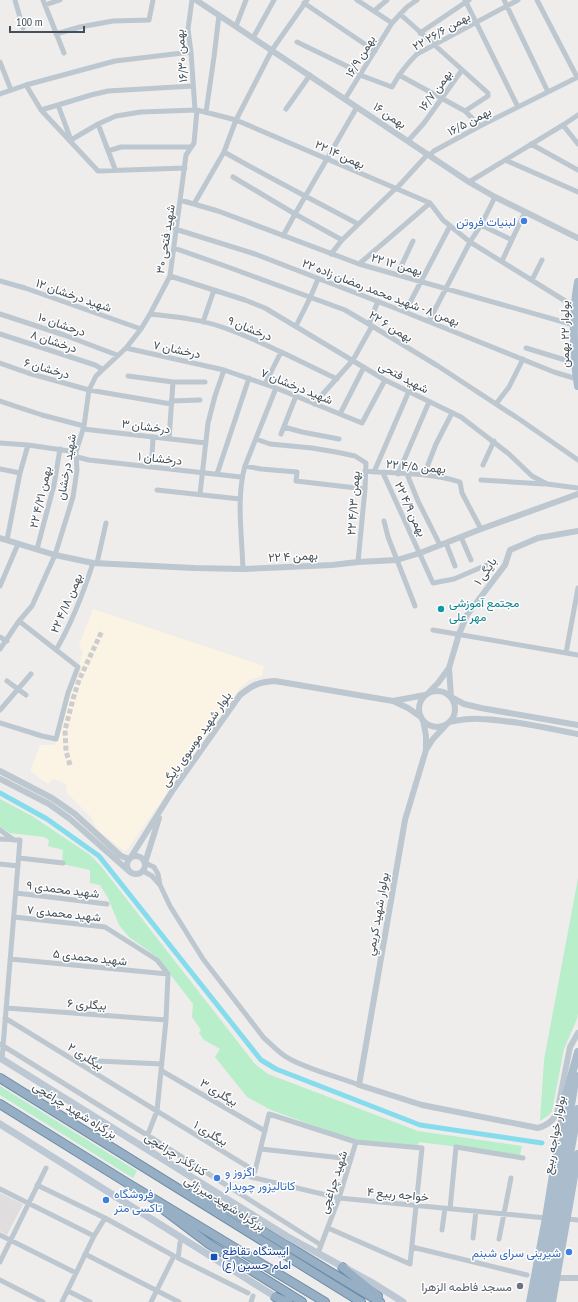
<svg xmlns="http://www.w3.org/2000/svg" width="578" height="1302" font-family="'PT Sans Narrow',Vazirmatn,sans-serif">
<rect width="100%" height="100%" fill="#efecec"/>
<!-- commercial -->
<path fill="#fbf3e3" d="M93 609 264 666 262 676 249 680 240 688 127 850 124 851 97 829 90 816 66 792 67 785 54 779 48 784 30 771 40 745H55L83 652 79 645Z"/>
<!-- education -->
<path fill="#e0ddde" d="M0 1193 23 1204 7 1235 0 1231Z"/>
<!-- green -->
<path fill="#b8eeca" d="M0 799 32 816 90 855 100 865 255 1064 268 1074 418 1131 522 1146 520 1155 419 1142 418 1146 356 1141 271 1110 247 1097 215 1057 220 1049 204 1040 199 1033 201 1030 192 1017 193 1004 157 957 129 937 119 925 108 898 100 885 90 883V870L62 864 63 850 48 846 49 840 44 837 10 833 0 827Z
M578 878V1013L577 1019 564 1049 552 1111 549 1115 540 1121 544 1060Z
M0 1086 137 1171 133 1178 0 1095Z"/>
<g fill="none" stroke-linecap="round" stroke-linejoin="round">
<!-- canal -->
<path stroke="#84dcec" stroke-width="5" d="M0 793 47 819 99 856 261 1060 276 1069 420 1125 542 1143"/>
<!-- minor-tunnel -->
<path stroke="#cdcdcf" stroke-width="5" stroke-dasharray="5 2.5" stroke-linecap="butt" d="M70 765 66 751 65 730 73 699 79 680 102 631"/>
<defs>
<path id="trunk" d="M0 1078 361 1302
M0 1104 124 1181 325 1302
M193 1192 230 1211 380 1302
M164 1210 209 1244 302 1302
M342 1267 378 1296
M275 1297 288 1302"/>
</defs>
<!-- trunk casing -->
<use href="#trunk" stroke="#6d8ca8" stroke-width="10"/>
<!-- minor -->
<path stroke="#bcc7cf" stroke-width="5" d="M15 0 23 28
M43 0 64 53
M192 0 188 29 191 52 195 110
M357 0 392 23
M465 0 518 107
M504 0 548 92
M537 0 577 77
M304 3 375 51
M45 5 60 0
M374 11 387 0
M400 14 488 93V96L465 111
M236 26 246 0
M420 33 469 0
M56 34 80 27 113 21 149 20 153 0
M253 38 274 0
M297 42 361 73
M0 62 11 90
M360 75 392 87C399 74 407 64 417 54L518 0
M399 75 465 111 480 126
M26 85 41 110 98 171 185 168
M0 94 26 85 115 61 191 52
M345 99 392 23 407 7 417 0
M58 105 91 95 108 91 193 86
M286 109 310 75
M41 110 58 105 71 140 98 124 116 116 141 112 197 110 236 120 430 203 443 220 470 242 575 307
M206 112 214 57 219 15
M98 124 115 169
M563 125 578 144
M408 141 424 123 462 70
M531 144 578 170
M108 151 121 147H191
M224 152C268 177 313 200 358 224
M430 155 434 151 480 126 578 77
M505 160 578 192
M233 177 295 214 342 240
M469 182 563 125 578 115
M396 189 428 154
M180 200 218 211 359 264 574 325
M194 204 224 152 236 120 272 50 307 0
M481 225 512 240
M175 229 255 254 405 312 554 372 577 379
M283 236 295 214 357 107
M174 248 228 267 345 310 372 326 438 366 522 421 578 460
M331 254 342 240 395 189
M502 261 525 212
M359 264 430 203
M397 275 413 241
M170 276 245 300 265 308 385 380 461 417 509 454 532 476 547 484 578 488
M532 280 542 260
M0 281 25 288 141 329
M405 312 450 226
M0 314 64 335 117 355
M150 314C175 317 199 319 222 327 262 341 299 361 337 379
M429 321 470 242 481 225 495 197
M203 322 214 290
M369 324 378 301
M296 326 310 298 318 279
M0 334 95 365 102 369
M126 348 224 370 276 388 362 423 385 380
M526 348 575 363
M0 363 28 373 89 390 171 404
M128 376 173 382H205
M265 384 281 352
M0 401 42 415 84 426
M171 401 200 400
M314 404 353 360 372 326
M496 404 509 387 523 359
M340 414 364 367
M284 427 302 432 339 439
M83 429 206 443
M281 434 296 396
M169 439 173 382
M256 439 270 444 312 448 336 452 355 456 366 463 365 489 358 562
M0 443 28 445 76 452
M77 457 89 460 241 477
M483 465 494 441
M245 466 261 469 297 472 296 481 365 489
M149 467V459L152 456 153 438
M0 469 20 473
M365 471C397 474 430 472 460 482L462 493 481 529
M374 472 409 391
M383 473 433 583 454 579 489 564
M217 474 249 378
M398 474 429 402
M407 474 418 501 440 545
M424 475 436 444 452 413
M481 480 544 484
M157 490 240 499
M200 494 208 423 215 396 224 370
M384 521 388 537 415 606
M461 537 471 560
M7 540 20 473 28 445
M446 543 455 566
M37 549 54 485 60 449
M97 563 106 523
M243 569C242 537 236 497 245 466L276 388
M0 586 18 544
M433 630 578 655
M0 637 7 641
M0 649 19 621 32 606 55 555 73 497 77 470 76 452 84 426 89 390 96 376 126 348 141 329 150 314 170 276 186 155 194 143 197 110
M56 650C73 621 83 594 93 563
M566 653 578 588
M7 681 26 695
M0 710 31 674
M0 723 42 736 56 739 68 693 78 667 19 621
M0 830 14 840
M0 839 20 840 2 1059
M19 858 63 863
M145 863 154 867 158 874 160 885 170 906 203 959 264 1038C272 1045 279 1053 288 1058 307 1069 338 1077 359 1085
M0 864 18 866
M143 871 152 876 160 885
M16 893 107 904
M14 917 105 927 157 960 168 974
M10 959 168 974
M6 1008 166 1020
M5 1018 255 1171
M0 1044 147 1135 321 1245
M76 1060 162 1064
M162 1071 265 1131
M143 1147 157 1111 166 1020 168 974
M261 1149 351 1159
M37 1185 105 1218 174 1256 151 1302
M0 1189 94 1236
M450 1209 456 1147 523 1158
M567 1219 578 1220
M328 1228 410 1264 422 1148 356 1142 269 1114 255 1171 251 1177 339 1198 546 1218
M442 1230 445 1208
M0 1235 76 1273
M182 1238 180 1243 178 1258 248 1293
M473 1238 476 1211
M499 1239 511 1178
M412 1247 527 1275
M318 1253 339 1198 356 1142
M85 1254 179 1302
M0 1262 46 1168
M0 1280 43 1302
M68 1291 90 1302
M62 1302 94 1236 105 1218
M251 1302 253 1296"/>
<!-- tertiary -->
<path stroke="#bcc7cf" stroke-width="6" d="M196 0 469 182 495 197 578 238
M578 531 538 538 510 550 505 565 467 615 459 634 449 668 451 697 464 704 481 708 578 725
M0 538 55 555 93 563 194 568 243 569 332 565 358 562 397 560 420 553 481 529 578 494
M419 709a18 18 0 1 1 36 0a18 18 0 1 1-36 0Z
M430 691 438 683 449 668
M393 701 425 695
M423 720 426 736V750
M449 722C459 720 469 718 480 719 512 720 546 728 578 734
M446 725 433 739 426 750 405 820 359 1085 422 1105 538 1128C547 1125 552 1122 557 1113L570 1047 578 1033
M0 771 52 798 75 814 121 856 129 859
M0 779 49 804 70 819 130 872
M127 865a9 9 0 1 1 18 0a9 9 0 1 1-18 0Z
M131 857 173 790 240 695C253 685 258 682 275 681L393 701 408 708 421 717
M145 863 159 818
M556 1278H578"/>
<!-- secondary -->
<path stroke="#bcc8d4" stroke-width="7" d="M0 1058 288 1237 371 1282 403 1302
M0 1124 279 1299"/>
<!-- primary -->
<path stroke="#abbdcc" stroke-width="8" d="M578 282C572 312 573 355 578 386
M530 1302 546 1218 566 1095 578 1052
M537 1302 576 1076
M544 1302 578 1109
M552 1302 578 1154"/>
<!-- trunk -->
<use href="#trunk" stroke="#96afc4" stroke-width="8"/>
</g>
<!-- markers -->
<g fill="#3f7fe0" stroke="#fff" stroke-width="1.5">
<circle cx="524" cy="221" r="4"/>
<circle cx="217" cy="1178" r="4"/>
<circle cx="106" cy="1200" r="4"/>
<circle cx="569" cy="1252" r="4"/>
</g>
<circle fill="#0f9aa8" stroke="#fff" stroke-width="1.5" cx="441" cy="609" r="4"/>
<rect fill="#1a4fb4" stroke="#fff" stroke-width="1.5" x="210" y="1253" width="8" height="8" rx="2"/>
<circle fill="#6b7280" stroke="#fff" stroke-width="1.5" cx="520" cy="1286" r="4"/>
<g text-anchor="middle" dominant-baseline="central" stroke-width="3" stroke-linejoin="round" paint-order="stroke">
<!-- street labels -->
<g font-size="12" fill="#445059" stroke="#fff">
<text transform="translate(441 31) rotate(-30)">۲۲ بهمن ۲۶/۶</text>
<text transform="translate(181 56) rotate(-94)">بهمن ۱۶/۳۰</text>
<text transform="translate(360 56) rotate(-59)">بهمن ۱۶/۹</text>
<text transform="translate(435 90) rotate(-54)">بهمن ۱۶/۷</text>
<text transform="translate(390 115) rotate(34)">بهمن ۱۶</text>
<text transform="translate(469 121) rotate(-28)">بهمن ۱۶/۵</text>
<text transform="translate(340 154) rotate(24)">۲۲ بهمن ۱۴</text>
<text transform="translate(165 239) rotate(-81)">شهید فتحی ۳۰</text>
<text transform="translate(397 264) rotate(16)">۲۲ بهمن ۱۲</text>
<text transform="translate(381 292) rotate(21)">۲۲ بهمن ۸ - شهید محمد رمضان زاده</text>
<text transform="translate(74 295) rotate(19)">شهید درخشان ۱۲</text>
<text transform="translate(62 324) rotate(19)">درحشان ۱۰</text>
<text transform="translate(391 326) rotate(31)">۲۲ بهمن ۶</text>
<text transform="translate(250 328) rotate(22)">درخشان ۹</text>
<text transform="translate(564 334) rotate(-90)">بولوار ۲۲ بهمن</text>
<text transform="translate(54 341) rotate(18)">درخشان ۸</text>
<text transform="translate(177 349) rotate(12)">درخشان ۷</text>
<text transform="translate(47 368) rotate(16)">درخشان ۶</text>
<text transform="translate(404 377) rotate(28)">شهید فتحی</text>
<text transform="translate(297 386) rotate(22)">شهید درخشان ۷</text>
<text transform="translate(146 426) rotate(7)">درخشان ۳</text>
<text transform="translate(160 458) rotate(6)">درخشان ۱</text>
<text transform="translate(416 466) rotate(5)">۲۲ بهمن ۴/۵</text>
<text transform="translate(66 467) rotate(-80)">شهید درخشان</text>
<text transform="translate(40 497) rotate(-77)">۲۲ بهمن ۴/۲۱</text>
<text transform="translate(353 503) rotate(-86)">۲۲ بهمن ۴/۱۳</text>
<text transform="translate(411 509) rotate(65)">۲۲ بهمن ۴/۹</text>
<text transform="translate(293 556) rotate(-3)">۲۲ بهمن ۴</text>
<text transform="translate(485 571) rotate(-55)">بایگی ۱</text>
<text transform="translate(66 603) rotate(-67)">۲۲ بهمن ۴/۱۸</text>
<text transform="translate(196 739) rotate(-55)">بلوار شهید موسوی بایگی</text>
<text transform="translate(63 889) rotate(7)">شهید محمدی ۹</text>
<text transform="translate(64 913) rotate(6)">شهید محمدی ۷</text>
<text transform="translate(377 914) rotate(-80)">بولوار شهيد كريمي</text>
<text transform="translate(90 957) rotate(6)">شهید محمدی ۵</text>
<text transform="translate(87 1004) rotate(4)">بیگلری ۶</text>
<text transform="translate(86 1056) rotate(32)">بیگلری ۲</text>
<text transform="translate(219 1092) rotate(31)">بیگلری ۳</text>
<text transform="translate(75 1110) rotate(32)">بزرگراه شهید چراغچی</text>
<text transform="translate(211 1133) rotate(31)">بیگلری ۱</text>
<text transform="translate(554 1135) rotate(-80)">بولوار خواجه ربیع</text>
<text transform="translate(176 1154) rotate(32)">کنارگذر چراغچی</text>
<text transform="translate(333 1182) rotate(-72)">شهید چراغچی</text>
<text transform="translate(398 1194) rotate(5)">خواجه ربیع ۴</text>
<text transform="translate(225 1203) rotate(32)">بزرگراه شهید میرزائی</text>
</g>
<!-- shop labels -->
<g font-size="12" fill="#366cbe" stroke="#fff" text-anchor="end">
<text x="516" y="221">لبنیات فروتن</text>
<text x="225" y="1171" text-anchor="start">اگزوز و<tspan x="225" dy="14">کاتالیزور چوبدار</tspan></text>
<text x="114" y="1193" text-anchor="start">فروشگاه<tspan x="114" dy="14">تاکسی متر</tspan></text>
<text x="561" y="1252">شیرینی سرای شبنم</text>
</g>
<!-- culture labels -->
<g font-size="12" fill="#0d838f" stroke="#fff" text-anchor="start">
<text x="449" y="602">مجتمع آموزشی<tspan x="449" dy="14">مهر علی</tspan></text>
</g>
<!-- transit labels -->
<g font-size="12" fill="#164399" stroke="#fff" text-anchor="start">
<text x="222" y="1250">ایستگاه تقاظع<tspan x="222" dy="14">امام حسین (ع)</tspan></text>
</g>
<!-- worship labels -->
<g font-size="12" fill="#5b616d" stroke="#fff" text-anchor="end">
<text x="512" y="1286">مسجد فاطمه الزهرا</text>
</g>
</g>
<!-- scale -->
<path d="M10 26v6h74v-6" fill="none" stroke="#445059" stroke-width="2"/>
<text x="16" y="26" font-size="12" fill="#445059" stroke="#ffffff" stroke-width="3" paint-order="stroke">100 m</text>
</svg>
